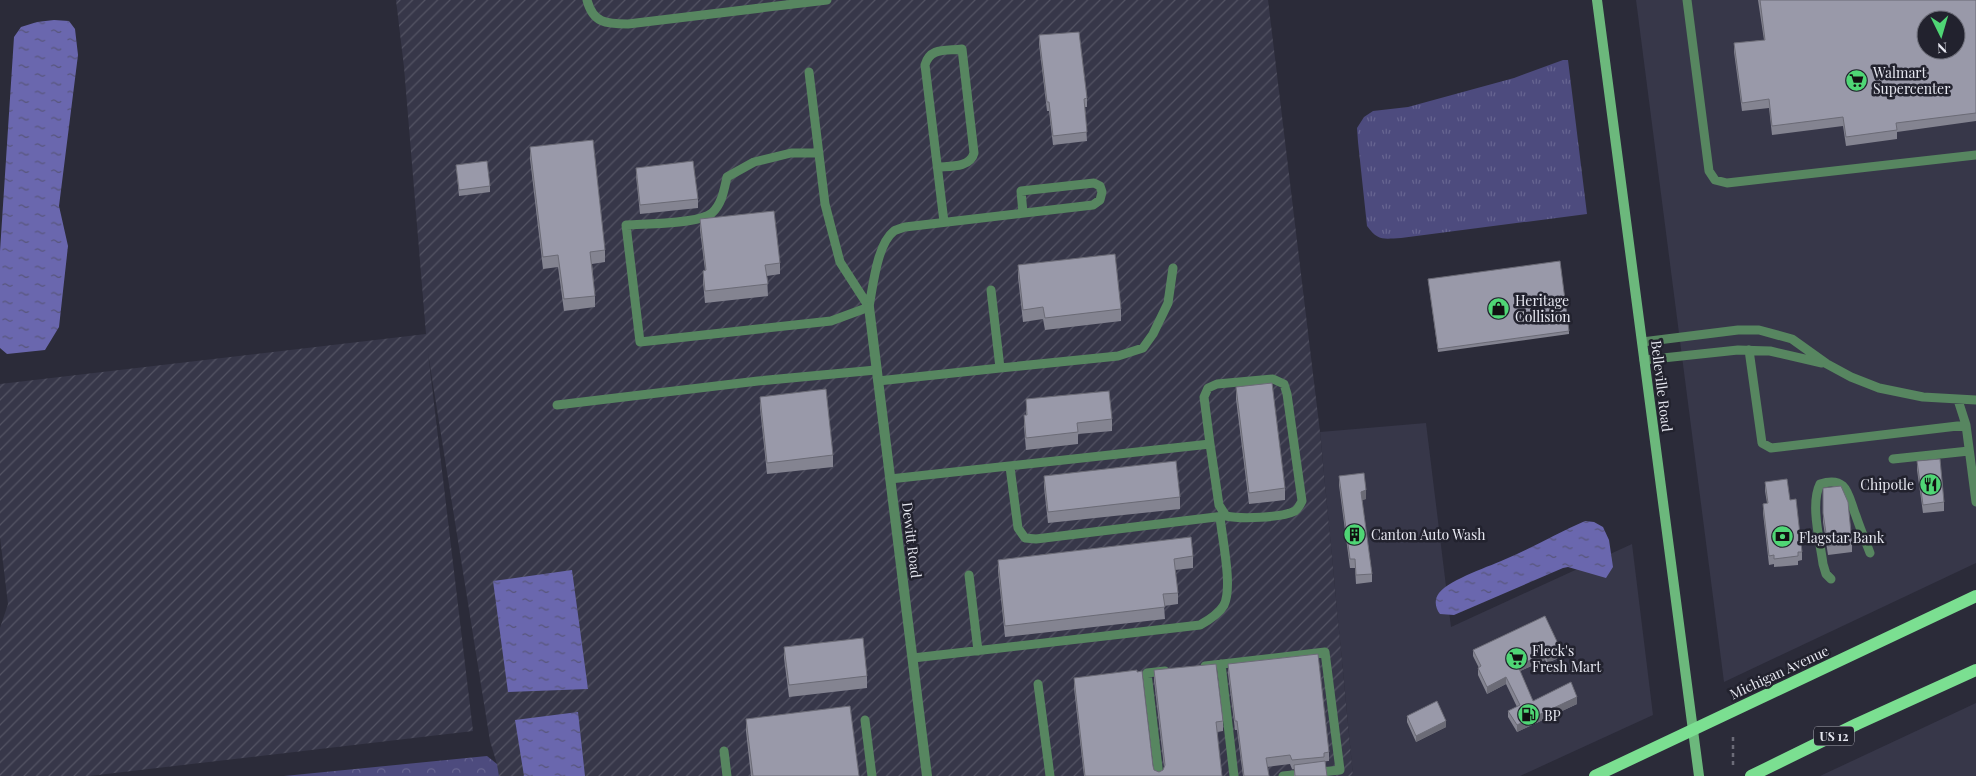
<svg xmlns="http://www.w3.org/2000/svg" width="1976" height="776" font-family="'Playfair Display',serif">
<defs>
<pattern id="industrial-furrows" width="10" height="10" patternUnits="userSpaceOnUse" patternTransform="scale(1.25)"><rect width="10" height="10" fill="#373749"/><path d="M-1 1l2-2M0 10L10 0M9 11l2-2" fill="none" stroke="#545464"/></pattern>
<pattern id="grass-tufts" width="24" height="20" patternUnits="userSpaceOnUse" patternTransform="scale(1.25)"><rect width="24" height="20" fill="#4d4b7e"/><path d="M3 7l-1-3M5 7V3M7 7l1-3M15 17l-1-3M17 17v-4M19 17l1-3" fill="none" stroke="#676591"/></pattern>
<pattern id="forest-crowns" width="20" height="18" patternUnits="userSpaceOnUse" patternTransform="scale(1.25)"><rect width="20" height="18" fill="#4d4b7e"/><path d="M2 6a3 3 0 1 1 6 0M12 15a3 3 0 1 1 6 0" fill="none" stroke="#676591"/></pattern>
<pattern id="water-ripples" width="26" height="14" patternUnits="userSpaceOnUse" patternTransform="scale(1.25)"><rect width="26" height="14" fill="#6a67ae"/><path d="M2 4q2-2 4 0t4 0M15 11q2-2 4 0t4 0" fill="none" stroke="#58567b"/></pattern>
</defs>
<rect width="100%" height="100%" fill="#2b2b39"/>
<!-- built -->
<path fill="#373749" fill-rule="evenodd" d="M1636 0H1976V563L1724 682ZM1926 20H1956V50H1926Z
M1426 423 1451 627 1632 544 1653 715 1520 776H1353L1320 432Z
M1976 703V776H1820Z"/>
<!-- industrial -->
<path fill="url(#industrial-furrows)" d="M396 0H1268L1320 432 1353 776H499L497 764 490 741 428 353 473 731 89 776H0V628L8 604 0 537V384L426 334 404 67Z"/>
<!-- grass -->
<path fill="url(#grass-tufts)" d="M1563 60H1568L1587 214 1401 238C1383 239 1378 241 1367 226L1358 142 1357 128 1364 117 1373 111 1408 107 1514 78Z"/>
<!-- forest -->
<path fill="url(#forest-crowns)" d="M487 756 497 764 499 776H284Z"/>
<!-- water -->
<path fill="url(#water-ripples)" d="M54 20 69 21 75 29 78 55 59 206 68 246 59 327 45 350 7 354 0 348V251L14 37 21 27 37 22Z
M1585 521 1594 522 1603 527 1609 540 1613 567 1606 578 1568 567 1563 568 1454 615 1440 614C1435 608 1434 599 1439 593 1450 579 1491 566 1508 558 1534 547 1559 532 1585 521Z
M572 570 588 689 508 692 493 581Z
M578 712 585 776H524L515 720Z"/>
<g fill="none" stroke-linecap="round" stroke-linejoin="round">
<!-- path -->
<path stroke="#6c6c79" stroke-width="2.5" stroke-dasharray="4 4" stroke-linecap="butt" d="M1733 765V734"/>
<!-- lane -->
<path stroke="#578660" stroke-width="9" d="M587 0C593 23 606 24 628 24L827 0
M1687 0 1709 171 1715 180 1727 183 1976 155
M809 72 825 204 840 262 869 307
M819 153H791L754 162 727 177C724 190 722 204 712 213 699 224 645 224 626 225L640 342 831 321 869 307
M938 167C950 166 970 168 974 153L962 49C946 51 930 47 925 65L944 222
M869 307C873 286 877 244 894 231 897 229 902 228 905 227L1093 205 1100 200 1102 192 1100 186 1094 183 1021 191 1023 213
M1642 342 1738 330H1759L1792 339 1827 364 1851 377 1879 388 1923 397 1976 400
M1749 350 1762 443 1771 448 1966 425
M1644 360 1738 350 1770 351 1822 363
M1000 368 1118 356 1143 348 1153 334 1168 303 1173 268
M878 381 1000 368 991 290
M1958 400 1966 425 1976 502
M557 405 758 381 876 370
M1893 459 1969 451
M1010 467 1018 528 1025 538 1036 539 1224 516
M890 479 1210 444 1204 397 1208 388 1217 384 1273 379 1284 384 1287 394 1302 501C1300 505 1298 509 1295 511 1281 518 1241 519 1226 516L1219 505 1210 444
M969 575 978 651
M1831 579 1826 574 1823 564C1820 541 1810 504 1820 484 1848 475 1848 496 1856 516 1860 528 1865 540 1870 553
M913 658 1200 625C1209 620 1219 614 1224 605 1233 587 1222 538 1220 517
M1221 664 1234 776
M1205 666 1325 652 1340 770 1283 776
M1038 684 1050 776
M865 720 872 776
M724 751 727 776
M1159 776 1147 673 1165 671"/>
<!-- street -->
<path stroke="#578660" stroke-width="10" d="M869 307 927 776"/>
<!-- secondary -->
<path stroke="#6cb87c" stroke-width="10" d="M1597 0 1699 776"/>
<!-- primary -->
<path stroke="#7bdf91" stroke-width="12" d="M1595 776 1976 596
M1751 776 1857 724 1976 670"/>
</g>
<!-- wall -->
<path fill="#848491" d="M1758 0H1976V121L1897 132V139L1846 146 1843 126 1772 135 1769 108 1742 111 1734 52V43L1764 40Z
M1039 35 1087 98V107H1085L1087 141 1053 145 1049 111H1047L1039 44Z
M530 147 605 250V262L592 264 595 296V307L564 311 558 267 543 269 530 159Z
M456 165 490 186V192L459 196Z
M636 168 698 199V208L640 214 636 176Z
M700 219 780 263V274L767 276 768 296 705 303 703 282V271L705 270 700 230Z
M1018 265 1121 309V321L1045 330 1043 319 1023 322 1018 277Z
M1428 279 1569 331V334L1438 352Z
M1236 387 1285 488V500L1249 504 1236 399Z
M760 397 833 455V467L767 474 760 408Z
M1026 399 1112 419V431L1078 434V444L1026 450 1024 427V415H1026Z
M1917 461 1944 502V511L1923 513 1917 470Z
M1044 476 1180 497V509L1048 523 1044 487Z
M1339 476 1366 499 1362 500 1372 574V582L1356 584 1355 568H1350L1339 485Z
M1765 482 1790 500 1802 552V560L1798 561V565L1774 567V564L1769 565 1763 513V504L1767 503 1765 491Z
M1823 488 1852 543V552L1828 555 1823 522Z
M1193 556V568L1175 570 1178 593V604L1164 606 1165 619 1005 637 998 571V560Z
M1545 616 1561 657 1547 663 1545 660 1520 671 1533 701 1577 704 1517 732 1508 717V711L1517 707 1506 684 1487 694 1478 675V668H1479L1473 656V650Z
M784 647 867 676V688L789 697 784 658Z
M1228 664 1329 752V761H1325L1327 776H1294V769H1292L1290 764 1267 767 1269 776H1243L1237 730H1235L1228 673Z
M1154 670 1223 721V731L1217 732 1222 776H1084L1074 688V678L1153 766 1154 770 1159 772 1163 770 1164 767 1154 680Z
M1407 716 1446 727 1416 742 1407 722Z
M746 719 859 776H751L746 731Z"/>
<!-- shaded-wall -->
<path fill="#6b6b76" d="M1366 490V499L1361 500V492Z
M1561 650V657L1547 663V657Z
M1545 653V660L1518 672V666Z
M1506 677V684L1487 694V687Z
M1577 697V704L1517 732V725Z
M1446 721V727L1416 742V736Z"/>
<!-- building -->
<path fill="#9999a9" stroke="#6b6b76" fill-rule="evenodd" d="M1760 0H1976V113L1896 123 1897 130 1846 137 1843 117 1772 126 1769 99 1742 103 1734 43 1765 40ZM1926 20H1956V50H1926Z
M1079 32 1087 98 1084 99 1087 132 1053 136 1049 102H1047L1039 35Z
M593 140 605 250 590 252 595 296 564 299 558 255 543 257 530 147Z
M487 161 490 186 459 190 456 165Z
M693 161 698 199 640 205 636 168Z
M774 211 780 263 765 265 768 284 705 291 703 271 706 270 700 219Z
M1115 254 1121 309 1045 318 1043 307 1023 310 1018 265Z
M1560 261 1569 331 1438 349 1428 279Z
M1272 383 1285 488 1249 493 1236 387Z
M826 389 833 455 767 463 760 397Z
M1109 391 1112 419 1077 423 1078 432 1026 438 1024 415H1027L1026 399Z
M1940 459 1944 502 1923 505 1917 461Z
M1176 461 1180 497 1048 512 1044 476Z
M1364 473 1366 490 1361 492 1372 574 1356 575 1355 559H1350L1339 476Z
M1787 479 1790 500 1796 499 1802 552H1798V556L1774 559V555L1769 556 1763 504 1768 503 1765 482Z
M1841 486 1848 502 1852 543 1828 546 1823 513V488Z
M1191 537 1193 556 1174 559 1178 593 1163 594 1165 607 1005 626 998 560Z
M1545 616 1561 650 1547 657 1545 653 1518 666 1533 701 1571 682 1577 697 1517 725 1508 711 1520 705 1506 677 1487 687 1478 668 1481 666 1473 650Z
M863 638 867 676 789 685 784 647Z
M1318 654 1329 752 1324 753V757L1292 760 1290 755 1266 758 1269 776H1244L1237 721H1235L1228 664Z
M1216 664 1223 721 1216 722 1222 776H1085L1074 678 1137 670V672L1142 671 1153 766 1154 770 1159 772 1163 770 1165 765 1154 670Z
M1437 701 1446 721 1416 736 1407 716Z
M850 706 859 776H753L746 719Z
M1325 761 1327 776H1295L1294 765Z"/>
<!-- icons -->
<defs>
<symbol id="supermarket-disc" viewBox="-11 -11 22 22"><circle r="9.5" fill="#4fd675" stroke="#22222e"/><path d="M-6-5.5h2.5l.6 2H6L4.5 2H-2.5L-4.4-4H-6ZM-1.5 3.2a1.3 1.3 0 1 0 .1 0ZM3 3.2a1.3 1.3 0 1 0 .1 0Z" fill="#111"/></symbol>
<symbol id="shop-disc" viewBox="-11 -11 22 22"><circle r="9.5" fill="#4fd675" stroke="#22222e"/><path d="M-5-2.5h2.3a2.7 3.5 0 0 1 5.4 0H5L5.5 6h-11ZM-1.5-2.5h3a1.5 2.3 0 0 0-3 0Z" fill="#111"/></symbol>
<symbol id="restaurant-disc" viewBox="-11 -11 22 22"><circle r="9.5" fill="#4fd675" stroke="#22222e"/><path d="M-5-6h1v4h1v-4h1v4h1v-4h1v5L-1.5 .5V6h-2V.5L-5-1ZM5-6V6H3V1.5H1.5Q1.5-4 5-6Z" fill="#111"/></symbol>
<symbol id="building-disc" viewBox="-11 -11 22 22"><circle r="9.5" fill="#4fd675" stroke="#22222e"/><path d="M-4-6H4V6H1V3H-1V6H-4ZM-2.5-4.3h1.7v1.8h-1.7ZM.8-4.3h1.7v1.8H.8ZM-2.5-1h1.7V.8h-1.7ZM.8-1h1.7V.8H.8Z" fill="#111"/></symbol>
<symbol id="bank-disc" viewBox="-11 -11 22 22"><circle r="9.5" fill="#4fd675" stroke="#22222e"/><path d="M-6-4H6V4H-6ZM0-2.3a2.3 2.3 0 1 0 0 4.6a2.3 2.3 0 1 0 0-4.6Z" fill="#111"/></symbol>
<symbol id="fuel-disc" viewBox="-11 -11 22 22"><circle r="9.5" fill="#4fd675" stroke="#22222e"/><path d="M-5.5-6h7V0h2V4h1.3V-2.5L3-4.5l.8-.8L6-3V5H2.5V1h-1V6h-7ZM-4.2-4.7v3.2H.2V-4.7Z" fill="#111"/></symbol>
</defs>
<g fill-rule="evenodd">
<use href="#supermarket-disc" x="1844" y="68" width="25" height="25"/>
<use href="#shop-disc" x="1486" y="296" width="25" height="25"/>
<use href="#restaurant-disc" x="1918" y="472" width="25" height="25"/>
<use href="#building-disc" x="1342" y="522" width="25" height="25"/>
<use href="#bank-disc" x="1770" y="524" width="25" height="25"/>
<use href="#supermarket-disc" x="1504" y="646" width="25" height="25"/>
<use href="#fuel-disc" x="1516" y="702" width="25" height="25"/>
</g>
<g text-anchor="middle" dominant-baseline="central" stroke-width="5" stroke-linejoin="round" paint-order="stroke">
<!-- shield labels -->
<rect fill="#22222e" stroke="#abacb6" stroke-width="1" x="1814" y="726.5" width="40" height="19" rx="4"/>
<g font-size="12" font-weight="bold" fill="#e6e7f0">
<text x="1834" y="736">US 12</text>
</g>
<!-- poi labels -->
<g font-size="14" fill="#e6e7f0" stroke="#22222e" text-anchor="start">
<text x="1873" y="72">Walmart<tspan x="1873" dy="16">Supercenter</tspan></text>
<text x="1515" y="300">Heritage<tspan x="1515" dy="16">Collision</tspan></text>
<text x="1914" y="484" text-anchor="end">Chipotle</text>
<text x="1371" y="534">Canton Auto Wash</text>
<text x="1799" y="537">Flagstar Bank</text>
<text x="1532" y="650">Fleck's<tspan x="1532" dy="16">Fresh Mart</tspan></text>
<text x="1544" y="715">BP</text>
</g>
<!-- street labels -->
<g font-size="14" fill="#e6e7f0" stroke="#22222e">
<text transform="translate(1662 386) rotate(83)">Belleville Road</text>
<text transform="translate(912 540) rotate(83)">Dewitt Road</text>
<text transform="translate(1779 672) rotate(-25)">Michigan Avenue</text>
</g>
</g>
<!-- north arrow -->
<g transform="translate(1941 35) rotate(175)"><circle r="24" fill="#22222e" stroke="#70717c"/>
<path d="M0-4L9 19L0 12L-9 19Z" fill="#4fd675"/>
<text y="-8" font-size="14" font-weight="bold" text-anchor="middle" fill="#e6e7f0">N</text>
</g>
</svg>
